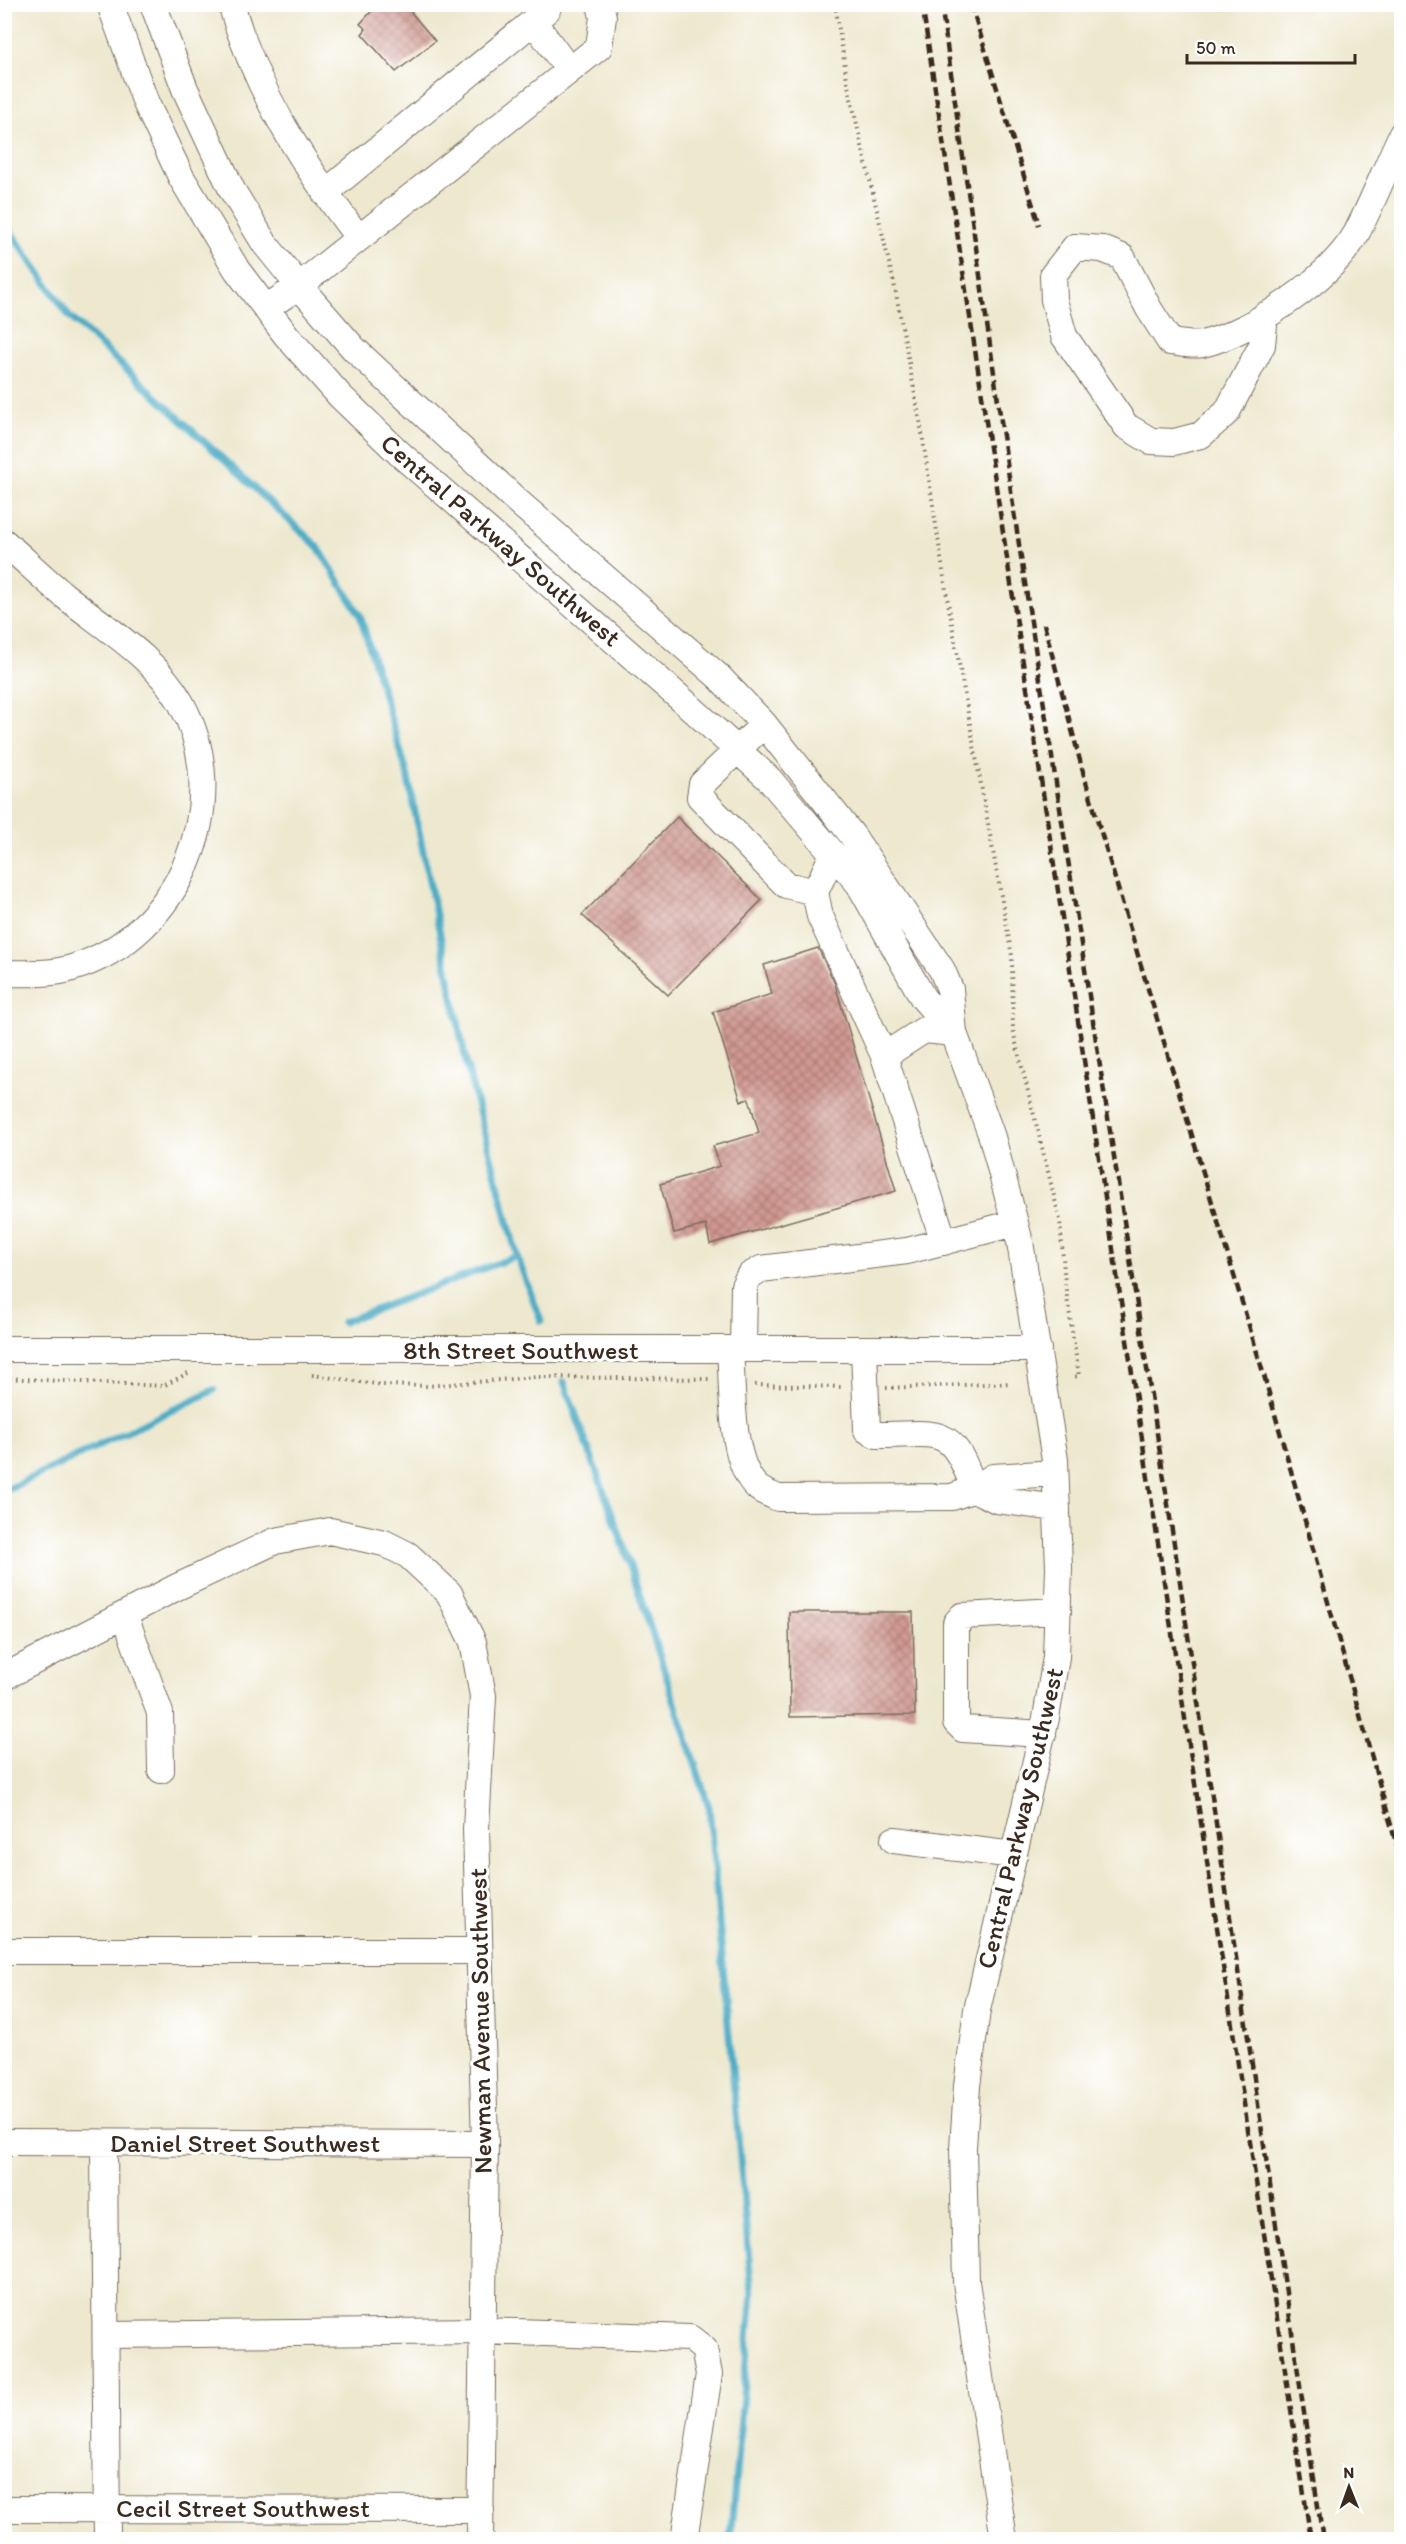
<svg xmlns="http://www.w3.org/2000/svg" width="1406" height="2544" font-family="Itim,sans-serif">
<defs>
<pattern id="building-cross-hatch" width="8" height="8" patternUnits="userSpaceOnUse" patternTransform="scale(1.5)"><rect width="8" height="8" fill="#d09891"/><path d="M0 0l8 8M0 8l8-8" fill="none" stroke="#aa7c76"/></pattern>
</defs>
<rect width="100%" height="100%" fill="#fff"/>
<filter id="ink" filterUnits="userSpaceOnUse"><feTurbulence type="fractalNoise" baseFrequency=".0167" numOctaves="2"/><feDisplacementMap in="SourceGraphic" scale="12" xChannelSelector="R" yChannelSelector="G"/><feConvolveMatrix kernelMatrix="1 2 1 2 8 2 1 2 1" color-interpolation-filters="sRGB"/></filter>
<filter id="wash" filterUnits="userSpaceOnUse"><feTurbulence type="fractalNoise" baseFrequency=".008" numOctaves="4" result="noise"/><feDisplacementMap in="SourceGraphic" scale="24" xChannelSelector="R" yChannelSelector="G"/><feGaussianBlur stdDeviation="1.35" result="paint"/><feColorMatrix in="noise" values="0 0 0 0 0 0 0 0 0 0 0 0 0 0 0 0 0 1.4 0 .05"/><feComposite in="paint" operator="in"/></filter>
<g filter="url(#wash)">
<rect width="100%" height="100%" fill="#ede8ce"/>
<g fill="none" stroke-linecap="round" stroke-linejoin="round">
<!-- stream -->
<path stroke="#48adc8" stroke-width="7" d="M4 222 69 316 318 547 360 615 407 773 467 1066 517 1256 541 1321
M343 1322 517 1256
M564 1382 625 1550 709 1807 752 2294 730 2540
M4 1491 214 1390"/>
</g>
<g id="blocks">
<!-- building -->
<path fill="url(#building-cross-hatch)" d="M378 4H404L435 41 396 72 362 34 366 29 360 24Z
M677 817 762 900 668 995 582 915Z
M818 948 835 984 896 1191 710 1244 706 1225 674 1233 660 1184 720 1166 713 1146 759 1133 749 1099 741 1101 713 1012 772 994 764 965Z
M789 1612H913L915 1715 790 1717Z"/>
</g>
</g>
<g filter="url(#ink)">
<use href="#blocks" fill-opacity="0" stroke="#796c5c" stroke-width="1.5"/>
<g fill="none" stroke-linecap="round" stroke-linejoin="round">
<defs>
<path id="minor" d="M110 4 146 103 181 177 237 270 286 335 340 396 399 453 688 705 769 779 859 884 923 998 954 1033
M153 4 185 89 232 190 265 244 299 286 354 349 517 501 719 677 764 724 852 835 942 970 950 989 954 1033 992 1137 1020 1242 1055 1460 1059 1568 1056 1657 1046 1718 977 2010 967 2086 963 2148 966 2282 1004 2540
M231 4C256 91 304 166 358 237
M533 21 569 70
M325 193 547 10 545 4
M266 308 299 286 599 47 603 17 600 4
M1265 315 1262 345 1227 412 1201 435 1174 442 1151 441 1126 426 1064 336 1054 300 1053 275 1075 247 1102 249 1122 257 1149 309 1170 342C1180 343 1193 346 1202 344 1251 333 1331 278 1356 234 1373 202 1386 167 1402 134
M4 542C25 560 44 579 65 596 105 628 156 658 181 703 236 802 180 936 72 968 50 975 27 973 4 973
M764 724 702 784 700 797 786 885 815 892
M833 854 815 892 820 916 884 1056 944 1242
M884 1056 924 1030 954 1033
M4 1349H1038
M730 1349C733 1385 729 1461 757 1487 762 1492 772 1495 778 1498L952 1497 974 1489C951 1422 939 1435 876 1435L867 1430 864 1349
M743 1349 744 1286 749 1276 761 1269 907 1251 1015 1223
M1055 1473 993 1477 974 1489 997 1500 1057 1508
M125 1616 160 1713 161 1770
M4 1677 175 1588 275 1541 330 1531 384 1543 408 1555 449 1593 473 1642 483 1696 476 1829 485 2144 480 2540
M1043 1734 963 1729 956 1722V1623L962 1616 1058 1611
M894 1840 1014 1855
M4 1951H479
M4 2142 485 2144
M104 2143 107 2540
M106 2335 483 2331 690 2338 704 2349 709 2374 684 2540
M4 2509 481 2510"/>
</defs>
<!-- minor casing -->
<use href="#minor" stroke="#796c5c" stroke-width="28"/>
<!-- path -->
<path stroke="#796c5c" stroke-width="4" stroke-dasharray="1.5 4.5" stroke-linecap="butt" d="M835 4 848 86 895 288 921 427 947 597 1012 956 1013 1031 1060 1220 1065 1284 1079 1376 1073 1377
M312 1375 383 1385 427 1386 535 1377 709 1379
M4 1378 163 1386 188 1373
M755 1385 843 1387
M886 1388 1011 1383"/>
<!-- minor -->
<use href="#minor" stroke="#fff" stroke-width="26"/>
<!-- rail -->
<path stroke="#3b2a1e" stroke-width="4.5" stroke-dasharray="9 4.5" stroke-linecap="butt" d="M922 4 1311 2540
M941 4 1014 512 1180 1582 1323 2540
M971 4 1039 225
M1044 624 1083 772 1265 1379 1402 1864"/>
</g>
</g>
<g text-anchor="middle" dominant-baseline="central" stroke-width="6" stroke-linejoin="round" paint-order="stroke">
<!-- street labels -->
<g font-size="26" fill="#3b2a1e" stroke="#fff">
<text transform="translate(501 540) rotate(41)">Central Parkway Southwest</text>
<text x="521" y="1350">8th Street Southwest</text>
<text transform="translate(1020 1818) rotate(-77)">Central Parkway Southwest</text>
<text transform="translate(480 2021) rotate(-91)">Newman Avenue Southwest</text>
<text x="245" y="2143">Daniel Street Southwest</text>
<text x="243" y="2508">Cecil Street Southwest</text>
</g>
</g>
<!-- margin -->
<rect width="1406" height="2544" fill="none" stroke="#fff" stroke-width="24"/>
<!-- north arrow -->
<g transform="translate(1349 2487) rotate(359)" stroke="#ffffff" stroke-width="4.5" paint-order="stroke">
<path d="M0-4.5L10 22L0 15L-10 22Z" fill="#3b2a1e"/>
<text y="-9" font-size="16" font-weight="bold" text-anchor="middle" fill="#3b2a1e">N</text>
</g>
<!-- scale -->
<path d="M1187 54v9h168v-9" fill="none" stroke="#3b2a1e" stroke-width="3"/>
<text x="1196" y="54" font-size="18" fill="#3b2a1e" stroke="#ffffff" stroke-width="4.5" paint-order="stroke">50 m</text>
</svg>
